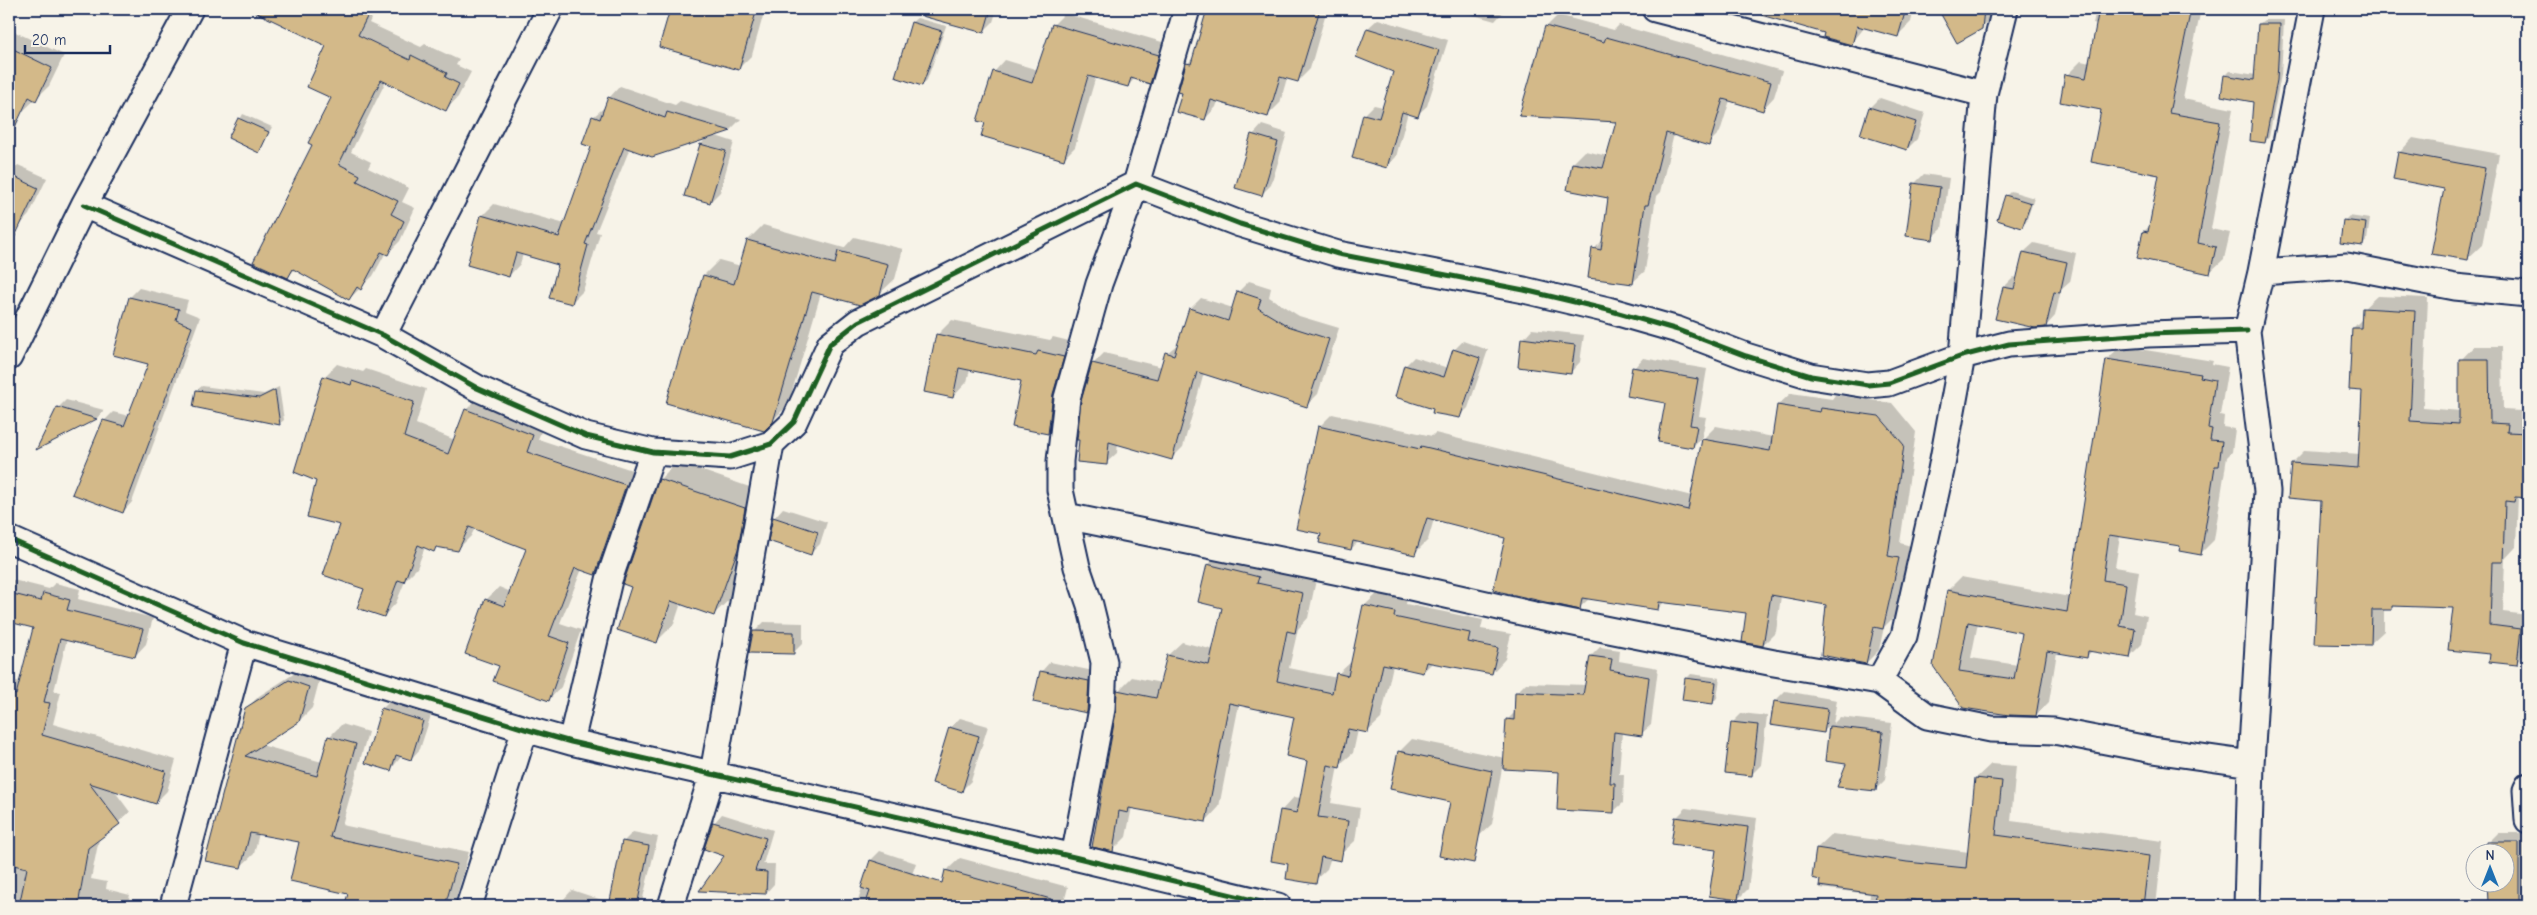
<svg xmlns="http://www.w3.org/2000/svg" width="2537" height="915" font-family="'Comic Neue',sans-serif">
<rect width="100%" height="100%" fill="#f7f3e8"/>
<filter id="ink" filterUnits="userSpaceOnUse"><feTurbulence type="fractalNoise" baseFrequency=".02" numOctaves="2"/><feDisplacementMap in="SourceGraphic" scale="10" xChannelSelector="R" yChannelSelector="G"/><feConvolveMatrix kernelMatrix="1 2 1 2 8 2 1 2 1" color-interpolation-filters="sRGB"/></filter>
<g filter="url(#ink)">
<!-- shadow -->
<path fill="#0003" fill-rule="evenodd" d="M279 9H376L369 23 421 47 425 44 459 60 456 65 471 72 458 97 446 110 386 81 351 152 371 162 368 168 409 188 402 202 415 208 400 241 388 253 386 252 373 276 349 299 295 269 288 277 313 144 333 97 328 45 274 19Z
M671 9H773L771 11 765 9 752 55 739 68 661 47Z
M936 9H997L993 22 983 32 933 18Z
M1048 9H1067L1063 13 1169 44 1161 71 1150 83 1135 78 1128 86 1096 76 1075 147 1063 159 987 122 994 72 1005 60 1038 70 1053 25 1065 13Z
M1208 9H1327L1310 69 1298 81 1287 78 1280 103 1268 115 1218 101 1216 107 1205 119 1183 92 1187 64 1194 57Z
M1464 9H1506L1495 21 1463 12Z
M1744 9H1914L1911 22 1898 35 1865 27 1851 44 1825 32Z
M1939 9H1992L1991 18 1981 28 1957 41Z
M2096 9H2201L2183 99 2233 109 2211 229 2230 233 2224 259 2210 272 2144 231 2151 225 2160 174 2103 109 2067 75 2081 61 2090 63 2098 25 2093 24Z
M2238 9H2251L2249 11Z
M1558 15 1614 30 1619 25 1782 71 1774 97 1763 109 1730 100 1720 132 1708 144 1674 134 1660 192 1656 196 1645 271 1633 282 1594 249 1604 239 1610 197 1568 189 1573 163 1585 151 1608 156 1618 121 1546 27Z
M917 18 946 26 927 80 922 85 897 77 912 22Z
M1378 19 1448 40 1427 106 1417 115 1408 112 1396 157 1387 166 1365 114 1374 105 1383 107 1395 71 1368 28Z
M2264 20H2284L2281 75 2269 137 2265 142 2254 101 2225 76 2230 71 2256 75 2259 24Z
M9 29 64 55 49 86 20 114 15 112 9 125Z
M620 86 675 105 680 101 741 119 730 130 713 135 734 142 720 192 710 202 701 144 708 137 630 148 596 232 600 233 583 291 571 303 560 264 523 254 520 264 509 276 482 216 494 204 565 224 593 146V117L606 106 609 98Z
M1880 98 1925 113 1917 139 1907 149 1870 108Z
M243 114 272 127 259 151 230 137Z
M1262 125 1287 133 1271 185 1262 194 1253 135Z
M2413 138 2499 154 2482 245 2467 259 2445 188 2399 153Z
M18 165 47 178 29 215 20 225 9 219V174Z
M1924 174 1949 178 1942 229 1932 238 1914 184Z
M2011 191 2034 198 2026 222 2022 227 1999 219 2007 195Z
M2349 216 2370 219 2367 240 2363 245 2344 221Z
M763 225 844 248 854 237 903 249 895 279 879 294 821 293 788 405 763 430 704 275 719 260 741 266 748 240Z
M2034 243 2076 253 2070 282 2061 290 2055 316 2046 326 1997 318 2004 287 2014 277 2018 279 2024 252Z
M1249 281 1271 288 1269 297 1299 316 1339 328 1318 394 1307 405 1204 373 1183 447 1172 458 1118 443 1117 453 1106 463 1093 364 1104 353 1162 367 1167 353 1179 343 1190 309 1201 298 1233 308 1238 292Z
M139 288 188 300 185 311 200 317 132 502 123 512 104 421 113 412 129 416 150 363 130 297Z
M2377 296 2428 298 2423 408 2461 411V360L2474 346H2502L2503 410 2521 411 2520 419H2528V496H2518L2516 547 2505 559 2503 612 2528 615V651L2516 663 2491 653 2454 607 2394 605 2391 609 2384 608V631L2370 644 2323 500 2292 463 2305 450 2360 454 2363 390 2353 328 2363 318V309Z
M952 320 1050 340 1053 337 1077 343 1062 419 1048 433 1023 380 970 369 967 382 953 397 937 335Z
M1532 329 1584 335 1580 362 1571 372 1523 339Z
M1463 341 1488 350 1468 408 1460 416 1435 408 1405 366 1414 357 1448 368 1454 350Z
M2121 346 2213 361 2212 364 2228 367 2220 415 2224 416 2223 427 2235 429 2232 452 2227 457 2214 540 2201 553 2181 545 2120 536 2115 567 2139 571 2133 613 2147 616 2142 644 2129 657 2092 651 2086 657 2057 652 2049 702 2036 715 1964 707 1948 590 1961 577 2070 597 2107 359ZM1978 623 2023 632 2018 665 1971 658Z
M1643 358 1707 369 1699 416 1706 417 1702 437 1692 447 1667 402 1634 368Z
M337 364 363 372 366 369 426 389 416 424 455 440 466 410 479 397 545 422 538 439 638 472 608 561 595 574 582 569 560 623 581 630 561 687 549 700 500 665 486 600 499 587 511 592 528 548 475 528 471 536 458 549 438 546 433 550 425 547 417 568 406 579 396 603 384 616 366 588 342 524 318 480 324 377Z
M202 386 264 394 279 387 284 420 279 424 197 390Z
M1791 393 1832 399 1835 395 1892 403 1916 432 1900 543 1911 546 1896 615 1884 627 1879 650 1866 663 1828 604 1781 596 1776 632 1763 645 1748 612 1665 601 1658 609 1590 598 1579 608 1506 537 1434 519 1428 540 1415 553 1359 541 1351 549 1322 533 1319 427 1332 414 1432 436 1435 433 1692 496 1703 439 1716 426 1773 437 1778 405Z
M66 400 104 410 97 418 39 447 58 408Z
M677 462 761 491 754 531 731 598 714 614 681 603 674 624 657 641 632 587 624 583 660 479Z
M783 508 827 522 820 544 810 554 774 518Z
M1221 552 1270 570 1316 580 1308 618 1298 629 1289 668 1337 678 1338 674 1352 661 1364 606 1378 593 1407 599 1406 604 1483 620 1481 629 1511 634 1505 659 1492 673 1433 662 1423 672 1393 665 1381 719 1367 732 1358 730 1353 753 1338 766 1331 803 1360 808 1355 841 1341 854 1333 851 1327 869 1313 882 1290 863 1281 811 1294 797 1301 798 1308 760 1296 716 1239 704 1219 807 1206 821 1132 807 1126 837 1113 850 1118 691 1132 677 1161 683 1168 655 1182 642 1214 650 1224 607 1208 565Z
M9 579 49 589 55 583 80 589 78 599 153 618 146 644 135 656 67 639 54 691 61 692 53 724 176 760 167 791 156 802 113 789 130 812 99 839 91 879 107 882 106 889 130 895 127 906H9V679L20 682 35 627 9 620Z
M764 622 803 623V643L793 653 754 632Z
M1600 647 1620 650 1619 661 1658 668 1651 725 1641 734 1622 732 1619 774H1624L1623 803 1613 812 1560 771 1502 768 1492 824 1479 836 1451 801 1399 752 1412 739 1505 758 1507 720 1516 711 1517 692 1526 683 1586 685 1591 656Z
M1050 662 1098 672 1096 702 1086 712 1041 672Z
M303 668 321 674 312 708 299 721 261 745 322 762 329 737 342 724 368 732 342 825 469 852 454 906H346L349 893 300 841 259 833 254 854 241 866 246 709 259 696Z
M1691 674 1720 678 1717 698 1712 703 1686 679Z
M1785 691 1837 700 1833 724 1840 717 1892 723 1885 780 1875 790 1847 763 1827 760 1830 725 1823 732 1775 701Z
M392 699 432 712 420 749 411 759 402 756 391 769 382 709Z
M1742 713 1767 716 1761 765 1751 775 1733 722Z
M960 718 988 726 971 781 961 791 951 727Z
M1991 764 2016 766 2011 821 2163 841 2156 906H1960V904L1918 899 1917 906H1869L1870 894 1820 888 1822 879 1817 848 1832 834 1969 852 1976 778Z
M1686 808 1757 818 1748 889 1738 899 1717 849 1676 818Z
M722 814 773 830 763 864H775L774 884 766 893 726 855 714 823Z
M633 832 658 837 641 906H561L563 900 572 890 611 903 624 841Z
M2498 833H2528V892L2519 901 2504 882V852H2488V843Z
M880 851 916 863 901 906H856L871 860Z
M960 858 1068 887 1063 906H937L946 871Z"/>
<!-- building -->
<path fill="#d3b989" stroke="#1b2f5e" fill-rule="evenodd" d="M249 9H371L358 35 410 60 411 55 447 73 445 77 459 84 446 111 381 80 339 164 360 175 357 181 398 201 391 214 404 221 388 255 381 252 361 290 357 287 349 300 293 269 288 278 253 262 312 145 308 143 331 98 307 87 326 46Z
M670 9H757L739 70 659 47Z
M923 9H991L984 33 922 16Z
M1207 9H1320L1298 82 1280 77 1268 117 1211 100 1205 120 1176 112 1182 93 1178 92 1186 63 1191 64Z
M1762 9H1906L1898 37 1857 26 1852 45 1823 37 1824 33 1761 15Z
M1938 9H1984L1982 29 1957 43Z
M2099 9H2191L2169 113 2220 122 2198 243 2216 247 2210 274 2137 258 2143 231 2148 232 2159 175 2091 162 2101 110 2060 102 2065 74 2086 78Z
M911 22 942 31 922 86 895 77Z
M1052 24 1159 55 1150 84 1131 78 1128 87 1088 76 1064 160 981 136 985 123 977 121 993 71 1032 83Z
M2258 24H2280L2277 80 2265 143 2250 141 2253 102 2221 96 2224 75 2254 80Z
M1545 26 1604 42 1606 37 1771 82 1763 111 1723 99 1709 146 1666 133 1648 205H1645L1633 284 1588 278 1592 248 1601 250 1608 198 1567 190 1572 163 1603 168 1616 122 1519 116Z
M1367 28 1439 50 1418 117 1402 112 1387 168 1352 158 1363 114 1379 118 1393 72 1356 57Z
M9 47 52 68 36 101 29 97 9 140Z
M608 97 665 118 667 112 731 131 652 157 624 147 585 244 588 245 572 304 549 298 558 265 516 253 509 277 467 265 481 215 559 237 591 147 582 144 592 116 600 119Z
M1869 107 1916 122 1907 150 1860 135Z
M238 118 269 132 259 153 228 138Z
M1251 134 1278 142 1262 196 1235 188Z
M700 144 726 151 710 203 684 196Z
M2398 152 2485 168 2468 260 2431 254 2444 189 2393 179Z
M9 174 38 188 9 249Z
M1913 183 1940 187 1933 240 1906 236Z
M2005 195 2031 203 2022 228 1997 220Z
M2343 220 2366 223 2363 246 2340 243Z
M747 240 835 264 838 251 888 264 880 295 860 305 812 292 773 422 764 431 666 403 703 275 734 284Z
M2023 252 2067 262 2060 293 2054 292 2046 327 2035 328 1995 319 2003 287 2014 289Z
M1237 291 1261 299 1258 308 1288 326 1329 339 1307 407 1197 372 1172 460 1109 442 1107 465 1077 462 1079 440H1077L1081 401 1092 363 1157 379 1165 352 1174 355 1189 308 1228 321Z
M129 297 179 309 176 320 192 327 123 513 72 494 103 420 124 426 148 364 113 355Z
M2362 308 2415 311 2410 421 2459 424V359H2489L2490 423 2508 424 2507 432 2528 433V498L2515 497 2514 502 2505 501 2503 562H2492L2490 625 2521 629 2517 665 2489 662 2490 654 2448 650 2453 608 2392 606V610H2372L2371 645 2314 644 2321 501 2288 498 2291 463 2358 468 2362 391 2349 390 2352 328H2361Z
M936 334 1036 355 1038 351 1064 357 1053 394 1048 434 1012 427 1021 381 959 368 953 398 924 392Z
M1521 338 1575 345 1571 374 1518 367Z
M1453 349 1480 358 1460 418 1432 413 1433 409 1395 397 1404 365 1444 377Z
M2106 359 2201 374 2200 377 2215 380 2208 428 2212 429 2210 440 2222 441 2219 466H2215L2201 555 2179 551 2180 546 2109 535 2103 580 2126 584 2120 626 2135 629 2130 658 2088 651 2087 658 2047 651 2036 716 2009 715 1963 708 1933 666 1947 590 2067 612ZM1968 622 2022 633 2014 679 1959 671Z
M1632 367 1698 379 1690 425 1697 426 1693 448 1658 442 1665 403 1627 396Z
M323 376 351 385 352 381 414 402 404 437 448 454 465 409 533 435 527 452 626 485 595 575 575 568 549 636 569 643 549 701 493 681 499 666 465 654 485 599 504 606 526 549 469 527 458 551 436 547 434 552 418 545 404 582 398 580 384 617 357 608 364 589 323 575 340 525 307 517 316 481 294 472Z
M196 390 259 398 275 390 280 425 193 407Z
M1777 405 1820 412 1821 408 1879 416 1904 445 1888 556 1899 558 1883 629 1874 627 1866 664 1821 655 1826 605 1771 595 1763 646 1742 642 1746 613 1659 602 1658 610 1582 598 1580 610 1493 590 1505 538 1427 518 1415 555 1353 541 1351 550 1319 543 1321 534 1296 529 1318 426 1420 449 1421 446 1688 510 1702 439 1770 451Z
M57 407 97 419 36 450Z
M659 479 745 508 738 549 714 616 671 601 657 643 617 630 631 587 623 584Z
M773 517 818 532 811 555 768 541Z
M1207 564 1259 577 1257 583 1303 593 1295 633 1287 631 1277 681 1332 693 1336 673 1348 676 1363 605 1395 612 1394 617 1470 633 1468 642 1498 648 1492 674 1426 662 1423 673 1383 664 1368 733 1348 729 1340 768 1328 765 1318 817 1348 821 1341 861 1321 857 1316 884 1286 879 1288 864 1271 861 1280 810 1297 813 1307 761 1286 756 1294 717 1229 703 1206 822 1129 808 1128 813 1119 811 1113 852 1092 847 1116 712 1117 690 1156 698 1167 655 1209 665 1222 608 1198 602Z
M9 593 41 601 43 593 70 600 67 610 143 629 135 657 60 639 44 702 50 703 42 735 166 771 156 804 89 783 120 824 88 848 78 906H19L27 868 9 864V693L16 695 33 628 9 622Z
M753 631 794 632V654L749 653Z
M1590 656 1612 659 1610 670 1649 677 1642 736 1614 732 1610 783H1615L1614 813 1557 810 1559 772 1503 769 1506 719 1514 720 1515 692 1583 695Z
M1040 671 1089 681 1087 713 1033 702Z
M1685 678 1716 682 1713 704 1682 700Z
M289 680 309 687 299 722 245 756 317 776 328 736 356 744 330 837 457 864 445 906H344L348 894 290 881 299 842 250 833 241 868 205 861 245 708Z
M1774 701 1828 709 1824 733 1770 725Z
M381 708 423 721 411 760 396 755 391 771 365 763Z
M1731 722 1758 725 1752 776 1725 773Z
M1829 726 1883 732 1876 791 1837 787 1846 764 1825 761Z
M949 727 979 736 962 792 932 783Z
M1398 751 1492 771 1474 863 1439 856 1450 802 1390 789Z
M1975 778 2002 781 1996 835 2149 856 2143 906H1959L1906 899 1905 906H1875L1876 894 1819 886 1820 880 1812 878 1816 848 1907 862 1966 868Z
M1675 817 1748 827 1738 900 1709 896 1716 850 1671 844Z
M713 822 766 838 755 871 767 872 766 894 699 891 724 856 704 849Z
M622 841 649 846 637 906H609Z
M2487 842H2519V902H2488L2487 882H2504V852H2487Z
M870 860 942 883 945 870 1051 899 1050 906H865L870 891 861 888Z"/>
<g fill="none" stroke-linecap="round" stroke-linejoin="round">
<defs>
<path id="street" d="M1655 9 1984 94 2005 9
M84 205 383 335 477 388 586 436 653 452 730 457 771 444 794 422 830 344 858 322 1136 184 1240 224 1338 254 1524 290 1608 310 1678 330 1746 356 1811 376 1868 385 1889 383 1962 356 2009 344 2148 334 2247 331
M2261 272 2347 266 2455 287 2528 294
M383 335 550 9
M9 357 84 205 190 9
M1066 516 1393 583 1539 616 1774 663 1879 681 1927 716 1991 729 2054 731 2153 750 2251 764
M9 539 244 643 525 729 571 742 1074 857 1278 906
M1879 681 1904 636 1941 470 1962 356 1984 94
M571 742 609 580 653 452
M2528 786 2526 790 2528 820
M1074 857 1102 709 1104 662 1090 605 1077 567 1060 490V461L1067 398 1099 284 1136 184 1187 9
M173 906 244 643
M469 906 525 729
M671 906 713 773 771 444
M2247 906 2251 764 2267 491 2247 331 2261 272 2312 9"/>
</defs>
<!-- street casing -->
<use href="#street" stroke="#1b2f5e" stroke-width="29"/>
<!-- street -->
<use href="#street" stroke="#f7f3e8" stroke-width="25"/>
<defs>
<path id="cycleway" d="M84 205 383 335 477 388 586 436 653 452 730 457 771 444 794 422 830 344 858 322 1136 184 1240 224 1338 254 1524 290 1608 310 1678 330 1746 356 1811 376 1868 385 1889 383 1962 356 2009 344 2148 334 2247 331
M9 539 244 643 525 729 571 742 1074 857 1278 906"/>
</defs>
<!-- cycleway casing -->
<use href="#cycleway" stroke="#f7f3e8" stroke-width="8"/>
<!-- cycleway -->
<use href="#cycleway" stroke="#1b5e20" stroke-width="5"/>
</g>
</g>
<!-- margin -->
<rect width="2537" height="915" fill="none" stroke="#f7f3e8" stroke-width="30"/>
<rect x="15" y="15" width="2507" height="885" fill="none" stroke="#1b2f5e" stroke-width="2" filter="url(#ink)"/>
<!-- north arrow -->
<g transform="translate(2490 868)"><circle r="24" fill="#f7f3e8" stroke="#9fa5b1"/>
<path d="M0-4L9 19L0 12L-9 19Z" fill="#1f6fb2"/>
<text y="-8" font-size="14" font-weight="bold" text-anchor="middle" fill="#1b2f5e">N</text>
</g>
<!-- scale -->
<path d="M25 45v8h85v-8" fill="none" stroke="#1b2f5e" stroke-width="2.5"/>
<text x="32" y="45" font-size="15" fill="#1b2f5e" stroke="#f7f3e8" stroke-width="4" paint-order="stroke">20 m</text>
</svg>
